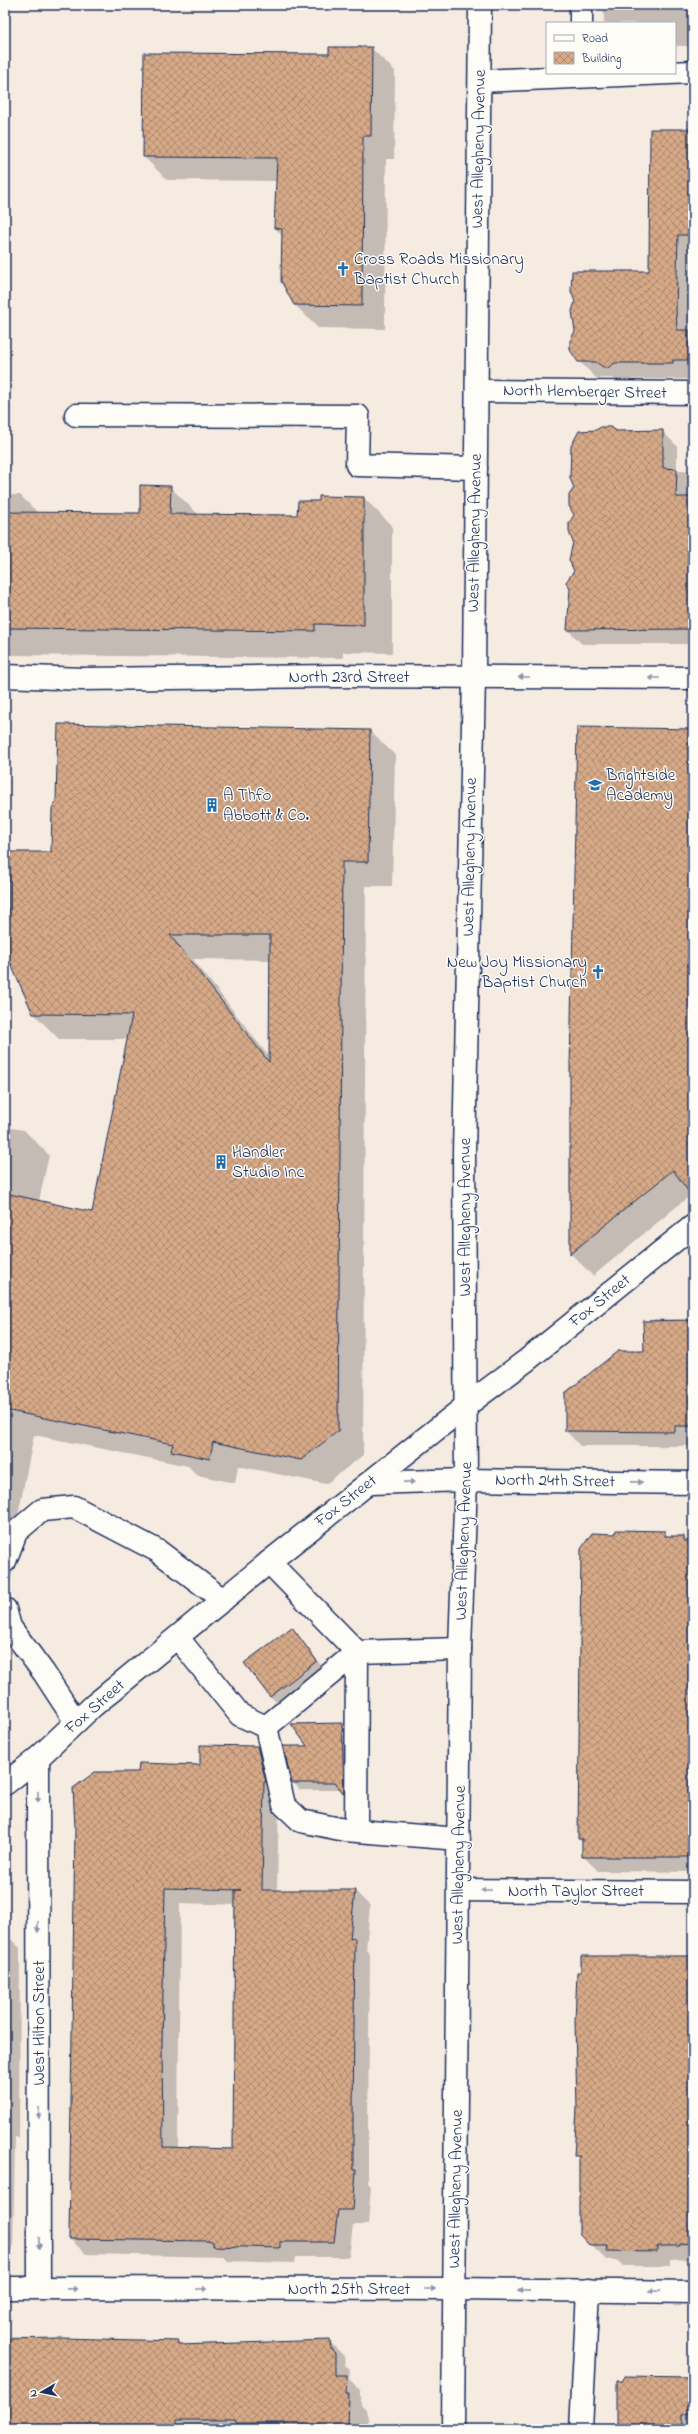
<svg xmlns="http://www.w3.org/2000/svg" width="698" height="2434" font-family="'Indie Flower',sans-serif">
<defs>
<pattern id="building-cross-hatch" width="8" height="8" patternUnits="userSpaceOnUse"><rect width="8" height="8" fill="#d6a987"/><path d="M0 0l8 8M0 8l8-8" fill="none" stroke="#ad8a72"/></pattern>
</defs>
<rect width="100%" height="100%" fill="#f5ebe1"/>
<filter id="ink" filterUnits="userSpaceOnUse"><feTurbulence type="fractalNoise" baseFrequency=".025" numOctaves="2"/><feDisplacementMap in="SourceGraphic" scale="8" xChannelSelector="R" yChannelSelector="G"/><feConvolveMatrix kernelMatrix="1 2 1 2 8 2 1 2 1" color-interpolation-filters="sRGB"/></filter>
<g filter="url(#ink)">
<!-- shadow -->
<path fill="#0003" fill-rule="evenodd" d="M604 5H693V46H675V23H604Z
M371 48 395 71 394 159H386L385 329 318 328 295 305 282 235 275 228 277 181 167 180 144 157 145 54 330 55Z
M693 130V379H631L623 385 613 378H596L579 361 650 272Z
M662 431 677 446V470L693 471V644H582L568 630 576 571 617 432Z
M170 487 199 515 298 516 320 502 364 498 392 526V653L343 652V658L5 655V495H20L39 514H141Z
M693 730V1193L593 1276 571 1254V1070Z
M370 731 395 755 392 886H366L363 1455 326 1484 238 1466 235 1483 197 1475 188 1466 34 1435 9 1560 14 1564 5 1607V1127L24 1130 49 1155 39 1201 92 1213 128 1039H59L34 1014 52 853ZM193 959 271 960 270 1058Z
M654 1319 693 1320V1446H580L566 1431 645 1352V1329Z
M664 1532 669 1537H684L689 1542H693V1872L598 1871 583 1856V1843L579 1839 616 1535Z
M291 1628 324 1669 278 1704 270 1696Z
M341 1724 349 1732 351 1800 342 1790H300L293 1782 309 1747Z
M257 1747 273 1762 279 1797 277 1891H355L370 1906 366 1950 370 1954 368 2128V2183L371 2186 368 2225H353L349 2257H296L295 2263 228 2261 224 2257 86 2254 70 2239 139 1773 201 1766ZM180 1903 236 1905 234 2150 178 2149Z
M5 1933 20 1948 19 2137H15L13 2251H11V2256H5Z
M582 1957H693V2259L671 2260V2266H623L617 2260H606L580 2234V2160L575 2155Z
M5 2337 177 2342 181 2346 329 2341 344 2356 345 2365 350 2369 349 2379 361 2391V2405L366 2410 368 2418V2429H5Z
M693 2348V2429H618L693 2378Z"/>
<!-- building -->
<path fill="url(#building-cross-hatch)" stroke="#1b2f5e" fill-rule="evenodd" d="M329 47H372L371 136H363L362 306 294 305 281 281 282 229 274 228 277 158 143 157 144 53 329 54Z
M650 129H693V235H678L676 309 677 330H689V360H673V363H615L606 369 596 362H578L570 350V341L575 331 572 311 575 302 571 291 572 271H649Z
M601 427H610L617 431 663 430V468L677 469 676 497H693V629L567 630 570 589 566 582 574 571 569 560 573 542 569 532V523L574 515 569 506V495L574 488 570 478 571 446 579 431 596 430Z
M140 485 171 486 170 514 297 515 298 501H319V496L364 497V625L315 624V631L5 628V512L140 513Z
M58 724 370 730 368 862H342L338 1431 301 1460 213 1442 210 1459 171 1451 173 1444 5 1410V1193L92 1212 132 1015 33 1014 8 958 9 852H51L52 809 56 801ZM170 935H270L269 1062Z
M577 727 693 729V1198L673 1170 570 1254V1070Z
M693 1320V1426H675V1432L565 1431V1393L618 1351H644L643 1321Z
M616 1530 665 1531V1536H684V1541H693V1857H582V1839H578L581 1549 592 1533 615 1534Z
M292 1627 317 1661 270 1697 244 1663Z
M342 1723 344 1794 335 1783H292L283 1746H307L291 1724Z
M200 1745 257 1746 266 1782H264L262 1890H355L350 1939 355 1938 353 2112V2170H356L353 2210H338L334 2242H280V2248L212 2246V2242L206 2241 69 2239 75 1827 73 1788 95 1772H138L139 1763 200 1765ZM165 1888 241 1890H235L233 2149 163 2147 162 2045Z
M581 1956H693L691 2243 679 2244V2246H657V2252L607 2251 608 2246H590L579 2234V2156H574L577 2109 575 2022 577 1972H581Z
M60 2338 178 2341V2345L330 2340 331 2349 335 2353V2375H347L346 2394H349L348 2429H285V2423H236L235 2420H177V2429H5V2339Z
M624 2376 693 2377V2413H683V2429H617V2381H623Z"/>
<g fill="none" stroke-linecap="round" stroke-linejoin="round">
<defs>
<path id="service" d="M581 5V23
M480 81 693 72
M76 415 358 416 357 465 476 468
M5 1561 16 1532 42 1510 74 1507 158 1551 223 1600
M5 1609 10 1627 44 1673 76 1722
M178 1638 240 1715 266 1727 284 1805 301 1821 345 1830 459 1839
M266 1727 357 1652 269 1562
M356 1830 357 1652 460 1649
M581 2429 588 2290"/>
<path id="minor" d="M477 391 693 393
M5 676 82 679 336 676 693 678
M467 1405 527 1360 693 1226
M370 1483 466 1480 693 1483
M38 1758 39 2288
M459 1890 693 1892
M5 2288 455 2289 693 2292"/>
<path id="tertiary" d="M5 1784 38 1758 93 1706 269 1562 467 1405"/>
<path id="secondary" d="M453 2429 460 1649 466 1480 464 1154 474 677 480 5"/>
</defs>
<!-- service casing -->
<use href="#service" stroke="#1b2f5e" stroke-width="25"/>
<!-- minor casing -->
<use href="#minor" stroke="#1b2f5e" stroke-width="25"/>
<!-- tertiary casing -->
<use href="#tertiary" stroke="#1b2f5e" stroke-width="25"/>
<!-- secondary casing -->
<use href="#secondary" stroke="#1b2f5e" stroke-width="25"/>
<!-- service -->
<use href="#service" stroke="#fdfcf7" stroke-width="22"/>
<!-- minor -->
<use href="#minor" stroke="#fdfcf7" stroke-width="22"/>
<!-- tertiary -->
<use href="#tertiary" stroke="#fdfcf7" stroke-width="22"/>
<!-- secondary -->
<use href="#secondary" stroke="#fdfcf7" stroke-width="22"/>
<defs>
<path id="rail" d="M5 22 8 5"/>
</defs>
<!-- rail casing -->
<use href="#rail" stroke="#1b2f5e" stroke-width="4.5"/>
<!-- rail -->
<use href="#rail" stroke="#fdfcf7" stroke-width="3" stroke-dasharray="9" stroke-linecap="butt"/>
</g>
<!-- one-way arrows -->
<defs><path id="oneway-solid" d="M-6-.8H1V-3.2L6.5 0L1 3.2V.8H-6Z"/></defs>
<g fill="#8c96aa">
<use href="#oneway-solid" transform="translate(524 677) rotate(-180)"/>
<use href="#oneway-solid" transform="translate(654 678) rotate(-180)"/>
<use href="#oneway-solid" transform="translate(409 1482) rotate(-1)"/>
<use href="#oneway-solid" transform="translate(637 1482) rotate(1)"/>
<use href="#oneway-solid" transform="translate(38 1797) rotate(90)"/>
<use href="#oneway-solid" transform="translate(486 1890) rotate(-180)"/>
<use href="#oneway-solid" transform="translate(38 1927) rotate(90)"/>
<use href="#oneway-solid" transform="translate(39 2113) rotate(90)"/>
<use href="#oneway-solid" transform="translate(39 2243) rotate(90)"/>
<use href="#oneway-solid" transform="translate(72 2289) rotate(1)"/>
<use href="#oneway-solid" transform="translate(202 2289)"/>
<use href="#oneway-solid" transform="translate(430 2289)"/>
<use href="#oneway-solid" transform="translate(524 2290) rotate(-179)"/>
<use href="#oneway-solid" transform="translate(654 2291) rotate(-179)"/>
</g>
</g>
<!-- icons -->
<defs>
<symbol id="church-bare" viewBox="-9 -9 18 18"><path d="M-1.2-6h2.4v3.5h3.3v2.4h-3.3V6h-2.4V-.1h-3.3v-2.4h3.3Z" fill="#1f6fb2" stroke="#fdfcf7" stroke-width="2.5" paint-order="stroke"/></symbol>
<symbol id="school-bare" viewBox="-9 -9 18 18"><path d="M0-5L7-2L0 1L-7-2ZM-4 1L0 2.5L4 1V4Q0 6-4 4Z" fill="#1f6fb2" stroke="#fdfcf7" stroke-width="2.5" paint-order="stroke"/></symbol>
<symbol id="building-bare" viewBox="-9 -9 18 18"><path d="M-4-6H4V6H1V3H-1V6H-4ZM-2.5-4.3h1.7v1.8h-1.7ZM.8-4.3h1.7v1.8H.8ZM-2.5-1h1.7V.8h-1.7ZM.8-1h1.7V.8H.8Z" fill="#1f6fb2" stroke="#fdfcf7" stroke-width="2.5" paint-order="stroke"/></symbol>
</defs>
<g fill-rule="evenodd">
<use href="#church-bare" x="333" y="259" width="20" height="20"/>
<use href="#school-bare" x="585" y="775" width="20" height="20"/>
<use href="#building-bare" x="202" y="795" width="20" height="20"/>
<use href="#church-bare" x="588" y="962" width="20" height="20"/>
<use href="#building-bare" x="211" y="1152" width="20" height="20"/>
</g>
<g text-anchor="middle" dominant-baseline="central" stroke-width="3" stroke-linejoin="round" paint-order="stroke">
<!-- street labels -->
<g font-size="17" fill="#1b2f5e" stroke="#fdfcf7">
<text transform="translate(479 149) rotate(-89)">West Allegheny Avenue</text>
<text transform="translate(585 392) rotate(1)">North Hemberger Street</text>
<text transform="translate(475 533) rotate(-89)">West Allegheny Avenue</text>
<text x="349" y="677">North 23rd Street</text>
<text transform="translate(470 857) rotate(-89)">West Allegheny Avenue</text>
<text transform="translate(465 1217) rotate(-90)">West Allegheny Avenue</text>
<text transform="translate(600 1301) rotate(-39)">Fox Street</text>
<text transform="translate(555 1481) rotate(1)">North 24th Street</text>
<text transform="translate(346 1501) rotate(-38)">Fox Street</text>
<text transform="translate(464 1541) rotate(-88)">West Allegheny Avenue</text>
<text transform="translate(95 1707) rotate(-41)">Fox Street</text>
<text transform="translate(459 1865) rotate(-89)">West Allegheny Avenue</text>
<text x="576" y="1891">North Taylor Street</text>
<text transform="translate(39 2023) rotate(-90)">West Hilton Street</text>
<text transform="translate(456 2189) rotate(-89)">West Allegheny Avenue</text>
<text x="349" y="2289">North 25th Street</text>
</g>
<!-- poi labels -->
<g font-size="17" fill="#1b2f5e" stroke="#fdfcf7" text-anchor="start">
<text x="354" y="259">Cross Roads Missionary<tspan x="354" dy="20">Baptist Church</tspan></text>
<text x="606" y="775">Brightside<tspan x="606" dy="20">Academy</tspan></text>
<text x="223" y="795">A Thfo<tspan x="223" dy="20">Abbott &amp; Co.</tspan></text>
<text x="587" y="962" text-anchor="end">New Joy Missionary<tspan x="587" dy="20">Baptist Church</tspan></text>
<text x="232" y="1152">Handler<tspan x="232" dy="20">Studio Inc</tspan></text>
</g>
</g>
<!-- margin -->
<rect width="698" height="2434" fill="none" stroke="#fdfcf7" stroke-width="20"/>
<rect x="10" y="10" width="678" height="2414" fill="none" stroke="#1b2f5e" stroke-width="1.5" filter="url(#ink)"/>
<!-- legend -->
<rect x="546" y="22" width="130" height="52" fill="#fdfcf7" stroke="#a3aaba"/>
<rect x="554" y="35" width="20" height="6" fill="#fdfcf7" stroke="#a3aaba"/>
<text x="582" y="42" font-size="12" fill="#1b2f5e">Road</text>
<rect x="554" y="52" width="20" height="12" fill="url(#building-cross-hatch)" stroke="#a3aaba"/>
<text x="582" y="62" font-size="12" fill="#1b2f5e">Building</text>
<!-- north arrow -->
<g transform="translate(42 2392) rotate(261)" stroke="#fdfcf7" stroke-width="3" paint-order="stroke">
<path d="M0-3L7 15L0 10L-7 15Z" fill="#1b2f5e"/>
<text y="-6" font-size="11" font-weight="bold" text-anchor="middle" fill="#1b2f5e">N</text>
</g>
</svg>
